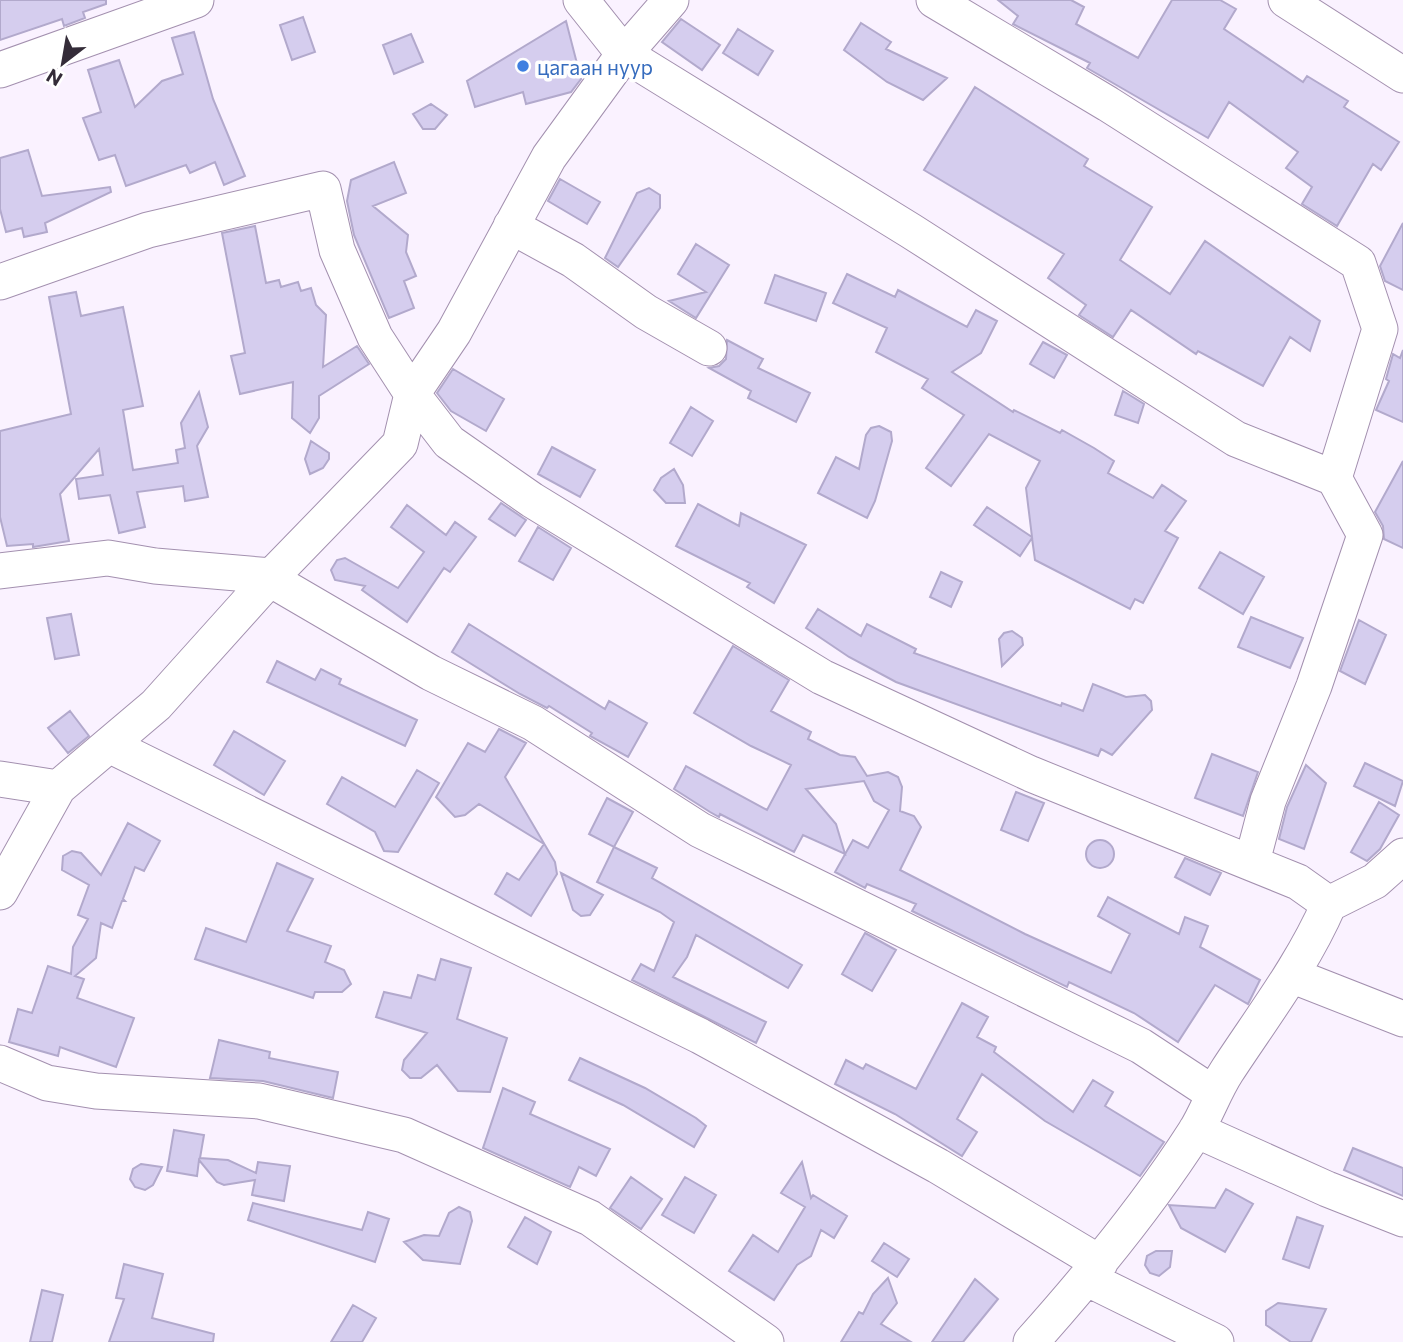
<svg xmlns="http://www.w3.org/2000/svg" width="1403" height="1342" font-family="Commissioner,sans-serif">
<rect width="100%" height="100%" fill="#faf2ff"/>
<!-- building -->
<path fill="#d5cdee" stroke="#b2a9cc" stroke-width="2" d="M0 0H106V4L83 12 85 18 64 26 62 19 0 40Z
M998 0H1071L1084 7 1076 24 1138 58 1172 0H1220L1236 9 1224 29 1303 82 1307 76 1348 101 1344 107 1399 142 1381 170 1373 164 1337 226 1302 204 1312 187 1286 168 1298 152 1229 102 1208 138 1087 68 1090 63 1013 24 1018 16Z
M303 17 315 52 292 60 280 25Z
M681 19 720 45 702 70 662 42Z
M566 21 581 79 571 92 526 104 523 92 475 107 467 81Z
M861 23 891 42 886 49 947 78 923 100 887 82 844 50Z
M738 29 773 51 758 75 723 53Z
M194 32 213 99 245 176 224 185 215 162 190 173 186 165 126 186 115 155 99 160 83 118 101 112 88 70 119 60 135 107 162 81 183 74 172 38Z
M411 34 423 62 394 74 383 45Z
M975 87 1088 159 1084 166 1152 207 1120 260 1170 294 1205 241 1320 321 1310 351 1290 337 1263 386 1198 351 1196 354 1131 310 1113 337 1079 315 1086 305 1048 278 1064 254 924 170Z
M431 104 447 115 435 129H423L413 114Z
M28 150 42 196 110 187 111 192 45 223 47 232 24 237 22 228 6 232 0 209V158Z
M394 162 406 193 373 206 408 235 406 252 416 276 404 281 414 308 389 318 354 235 347 201 351 180Z
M560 179 600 202 587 224 548 201Z
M649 188 660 195V208L618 267 605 258 637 193Z
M1403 223V290L1385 281 1380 266Z
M255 226 266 283 279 280 281 287 298 282 301 291 311 288 316 305 326 315 323 367 357 346 369 364 319 396V418L310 433 292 418 293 382 240 394 231 356 245 353 222 233Z
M696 244 729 265 696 318 669 301 706 292 678 274Z
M847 274 895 297 898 290 967 327 976 310 997 321 981 353 952 372 1013 412 1014 410 1060 433 1062 430 1094 448 1114 461 1108 473 1153 498 1162 485 1186 501 1165 531 1178 538 1143 603 1135 599 1130 609 1035 560 1032 538 1020 556 974 525 987 507 1032 537 1026 488 1040 461 989 434 951 486 926 468 964 415 922 388 928 379 876 352 887 328 833 303Z
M775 275 826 293 816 321 765 303Z
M76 292 81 316 123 307 143 406 123 410 133 470 178 463 176 450 185 448 181 423 199 392 208 427 197 446 208 497 185 501 183 486 137 492 145 527 119 533 110 495 79 499 76 479 103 475 99 449 60 494 69 541 33 547V544L7 546 0 517V431L71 414 49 297Z
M727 340 763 359 758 368 810 393 796 422 748 398 751 391 709 368 719 366 726 359Z
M1043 342 1067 355 1054 378 1030 364Z
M1403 350V422L1376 410 1389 381 1386 379 1393 354 1400 358Z
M453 369 504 399 486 431 451 411 437 393Z
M1123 391 1144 404 1138 423 1115 415Z
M691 407 713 421 692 456 670 443Z
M879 426 891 432 892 441 875 501 867 518 818 493 836 457 859 469 866 435 871 428Z
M311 441 329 453V459L323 468 310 474 305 459Z
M552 447 595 470 580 497 538 474Z
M1403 461V548L1384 539 1383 526 1375 512Z
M674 469 683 485 685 503H666L654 490 661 478Z
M501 503 526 520 515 536 489 519Z
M698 504 739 526 741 513 806 545 774 603 747 587 750 583 676 546Z
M407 505 446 535 455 522 476 537 450 572 444 568 407 622 362 590 365 586 335 580 331 570 337 560 345 558 398 588 424 552 391 527Z
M538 527 571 548 553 580 519 561Z
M1220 552 1264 577 1243 614 1199 588Z
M941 572 962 582 951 607 930 597Z
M818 609 861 636 867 624 916 649 914 653 1061 706 1062 703 1083 711 1093 684 1126 697 1145 695 1151 701 1152 710 1112 755 1101 749 1098 756 896 682 849 657 806 628Z
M71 614 79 655 55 659 47 618Z
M1251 617 1303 638 1290 668 1238 647Z
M1359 620 1386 635 1365 684 1340 671Z
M469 624 605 709 609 701 647 723 628 757 590 736 592 733 549 706 547 708 520 694 452 652Z
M1012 631 1022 638 1023 645 1002 666 999 639 1004 633Z
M733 646 789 680 771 711 811 732 808 739 840 755 855 757 867 776 888 772 898 777 902 787 900 811 914 816 921 827 900 870 1025 934 1111 973 1130 934 1098 916 1108 897 1179 934 1185 917 1208 926 1200 947 1260 980 1248 1004 1215 985 1178 1042 1134 1013 1069 982 1067 987 912 911 916 904 867 884 865 888 835 872 853 840 868 848 889 810 874 801 864 781 806 789 836 824 845 854 803 835 794 852 720 814 719 817 710 812 674 789 686 766 767 810 791 765 751 746 694 713Z
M277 661 315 680 321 669 341 679 339 684 417 720 405 746 267 682Z
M70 711 89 736 68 753 48 728Z
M499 729 526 743 505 777 555 862 557 874 531 916 495 894 507 873 519 880 544 844 479 804 465 815 455 817 436 797 468 743 485 752Z
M234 731 285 761 264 795 214 765Z
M1212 754 1258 772 1243 816 1195 798Z
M1365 763 1403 781 1395 806 1354 786Z
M1306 765 1326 783 1304 849 1279 839 1287 807Z
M417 770 439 783 398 852 384 851 375 832 327 804 342 777 395 807Z
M1016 792 1044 803 1028 841 1001 830Z
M607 798 633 812 614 847 589 834Z
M1379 802 1399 815 1380 849 1367 861 1351 852Z
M128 823 160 841 144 871 135 867 123 899 125 901H122L112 928 101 923 96 958 75 976 84 979 77 998 134 1018 116 1067 60 1047 58 1056 9 1042 18 1009 32 1013 48 966 71 974 73 947 88 919 78 915 89 885 62 870 63 856 72 851 81 853 101 875Z
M1086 854a14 14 0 1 1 28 0a14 14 0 1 1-28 0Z
M614 847 657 868 652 878 802 965 788 988 696 935 687 957 673 977 766 1022 756 1043 632 980 641 964 654 971 674 922 660 912 597 882Z
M1185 858 1221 873 1210 895 1175 877Z
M277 863 313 879 287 931 331 946 325 962 344 970 351 984 342 992H315L313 998 195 959 206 928 246 942Z
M561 873 603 895 590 915 581 916 573 910Z
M865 933 896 950 872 991 842 974Z
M441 959 471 968 457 1019 507 1038 490 1092 458 1091 437 1065 421 1078H410L402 1070 404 1060 427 1033 376 1017 384 992 411 998 418 975 435 980Z
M962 1003 988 1017 977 1037 996 1047 994 1052 1073 1112 1093 1080 1113 1092 1105 1106 1164 1142 1140 1176 1045 1121 982 1074 957 1119 977 1132 962 1156 895 1114 835 1084 846 1060 863 1069 866 1064 916 1089Z
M219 1040 270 1052 269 1058 338 1072 333 1098 263 1081 210 1078Z
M580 1058 645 1088 696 1118 706 1126 694 1147 623 1105 569 1080Z
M503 1088 535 1102 530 1114 610 1149 596 1176 579 1167 570 1187 483 1148Z
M174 1130 204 1135 200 1158 228 1160 256 1173 258 1162 290 1166 284 1201 252 1195 255 1180 224 1185 217 1182 199 1160 197 1176 167 1171Z
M1353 1148 1403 1168V1196L1344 1170Z
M802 1162 811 1198 813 1195 847 1216 834 1238 821 1230 811 1256 797 1265 774 1300 729 1271 753 1235 778 1252 805 1207 781 1193Z
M141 1164 162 1167 153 1185 145 1190 135 1187 130 1179 133 1169Z
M631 1177 662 1199 641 1229 610 1208Z
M685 1177 716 1195 694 1233 662 1215Z
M1226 1189 1253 1204 1225 1252 1181 1228 1169 1205 1215 1208Z
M253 1203 362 1230 368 1212 389 1219 375 1262 248 1220Z
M459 1207 470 1212 472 1221 460 1264 423 1260 404 1242 424 1235 439 1236 449 1213Z
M525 1217 551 1232 537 1264 508 1247Z
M1297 1217 1323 1226 1309 1268 1283 1259Z
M884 1243 909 1259 897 1277 872 1261Z
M1156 1251H1172L1170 1267 1159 1276 1150 1273 1145 1265 1147 1256Z
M124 1264 163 1274 152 1318 214 1334 213 1342H109L124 1299 116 1298Z
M888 1278 897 1303 881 1324 911 1342H841L859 1312 863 1314 873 1294Z
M975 1279 998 1299 963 1342H932Z
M42 1290 63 1295 52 1342H30Z
M1278 1303 1326 1309 1311 1342H1291L1266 1325V1311Z
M353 1305 376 1318 362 1342H331Z"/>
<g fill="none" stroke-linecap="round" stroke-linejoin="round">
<defs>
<path id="minor" d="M581 0 624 54 911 231 1236 439 1334 478
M934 0 1108 104 1358 263 1380 329 1334 478 1365 535 1314 686 1268 801 1252 862
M1286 0 1403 75
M0 70 196 0
M511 226 573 260 646 312 709 348
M0 282 148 230 323 189 337 250 375 337 412 394 449 442 532 500 822 677 1031 774 1298 882 1329 904 1375 881 1403 856
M0 571 108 558 155 566 272 576 282 586 431 673 533 723 700 830 1141 1046 1214 1094
M109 745 700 1036 938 1166 1100 1263
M0 779 58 788
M0 892 58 788 156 705 272 576 400 444 412 394 454 332 549 157 624 54 671 0
M1291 975 1403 1019
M0 1063 47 1083 96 1091 259 1101 404 1135 590 1218 766 1342
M1196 1130 1327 1189 1403 1219
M1088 1279 1216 1342
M1031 1342C1090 1276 1147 1207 1195 1132 1207 1113 1214 1091 1227 1071 1263 1016 1303 964 1329 904"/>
</defs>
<!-- minor casing -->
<use href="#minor" stroke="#a390af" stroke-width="37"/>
<!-- minor -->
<use href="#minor" stroke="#fff" stroke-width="35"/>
</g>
<!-- markers -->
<circle fill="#3f7fe0" stroke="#fff" stroke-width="2.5" cx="523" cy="66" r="7"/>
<g text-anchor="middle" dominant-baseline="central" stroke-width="7" stroke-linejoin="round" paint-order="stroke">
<!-- shop labels -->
<g font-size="21" fill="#366cbe" stroke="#fff" text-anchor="start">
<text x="537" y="66">цагаан нуур</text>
</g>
</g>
<!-- north arrow -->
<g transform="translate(63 63) rotate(211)" stroke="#ffffff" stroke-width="5" paint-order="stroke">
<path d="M0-5L12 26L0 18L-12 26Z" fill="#342c38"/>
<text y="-10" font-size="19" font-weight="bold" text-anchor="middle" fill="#342c38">N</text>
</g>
</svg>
